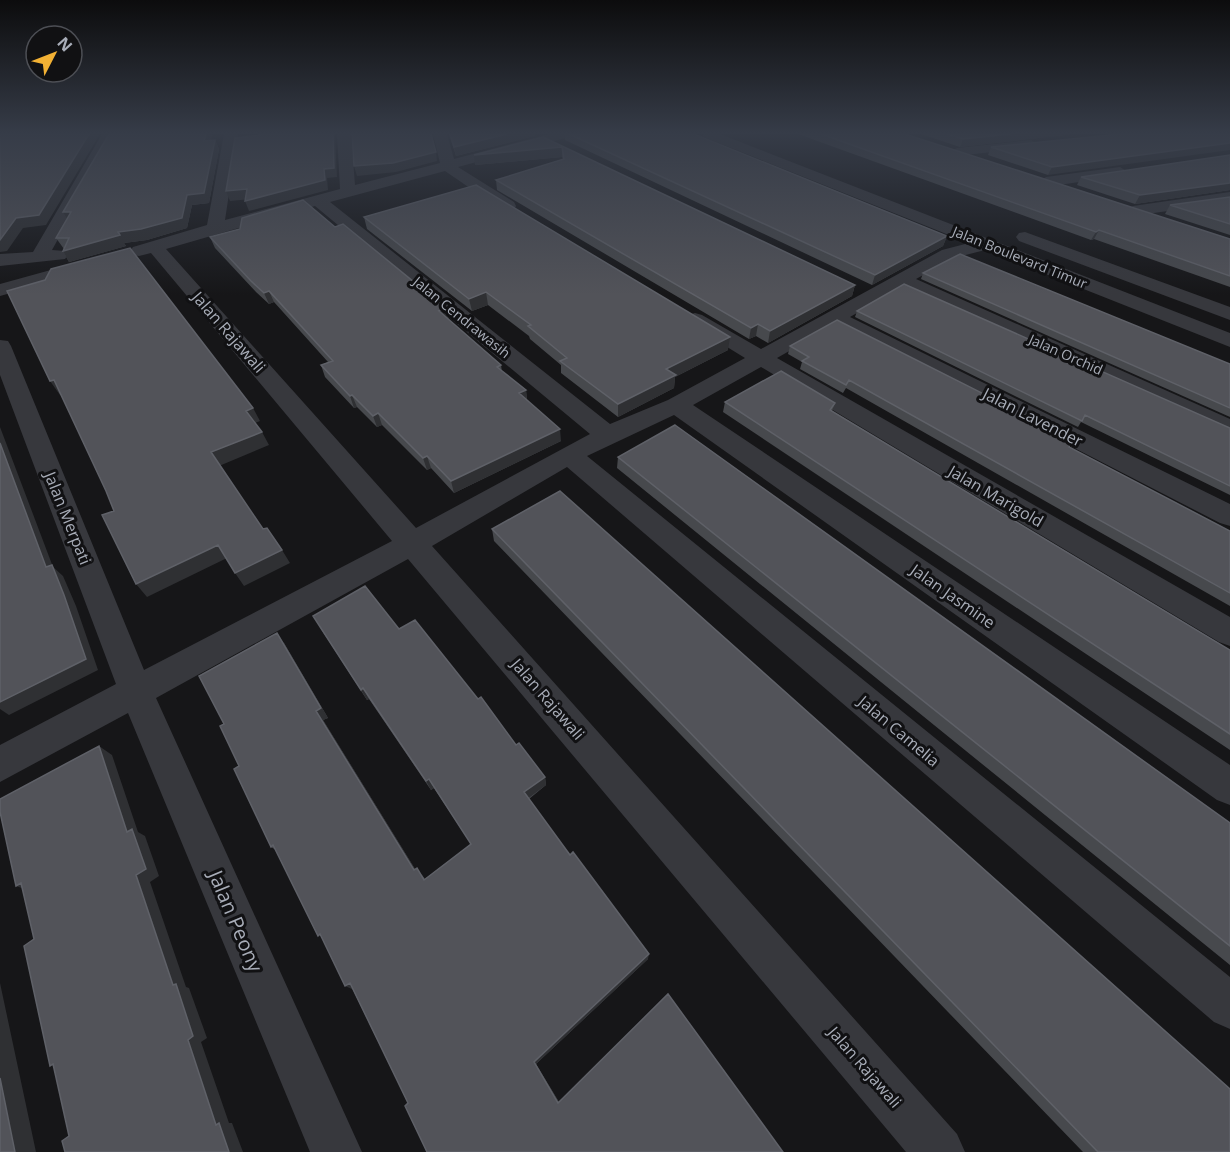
<svg xmlns="http://www.w3.org/2000/svg" width="1230" height="1152" font-family="'Open Sans',sans-serif">
<rect width="100%" height="100%" fill="#161618"/>
<g fill="none" stroke-linecap="round" stroke-linejoin="round">
<!-- street -->
<path fill="#37383d" fill-rule="evenodd" d="M102 134H116L52 250 65 251 68 255 65 259 0 266V254L33 252Z
M224 134H238L225 220 340 189 337 134H351L355 185 440 163 433 134H447L454 159 549 134H571L569 137 458 167 514 202 516 206 514 210H502L445 171 330 202 610 424 668 400 745 358 688 323 685 319 688 315 695 313 702 315 761 349 942 250 969 243 704 137 702 134H720L1230 333V347L985 250 954 258 916 279 1230 419V436L902 287 850 317 1230 504V526L1220 523 835 325 777 358 1230 617V646L1219 642 761 367 693 405 1230 765V805L1217 800 674 415 587 456 1230 977V1029L1214 1022 567 467 432 546 957 1134 965 1152H906L408 559 156 698 362 1152H310L128 713 0 782V745L116 684 0 375V340L8 341 11 346 144 670 392 541 151 253 139 256 133 255 130 251 133 247 207 225ZM315 206 590 434 416 528 166 249Z
M1031 140 1038 144 1036 147 957 156 950 152 957 148Z
M1120 167 1128 172 1125 175 1046 187 1038 182 1046 177Z
M1230 192V202L1133 216 1125 211 1133 206Z
M1025 232 1230 307V320L1019 241 1016 237 1019 233Z
M87 260 94 262 96 266 94 270 0 296V284Z"/>
</g>
<!-- wall -->
<path fill="#47494d" d="M212 134 211 140H215L219 149 209 203 192 205 187 228 147 240 124 243 126 246 69 262 63 251 64 249 56 238 67 219Z
M449 134H535L534 136 456 156Z
M565 134H694L947 236 943 246 872 285 565 140Z
M798 134H905L1230 239V287L1094 239 1091 240Z
M921 134H1074L960 147Z
M1120 134 1048 175 988 155 991 147Z
M543 137 855 285 852 296 768 343 756 336 749 339 497 190 496 180 563 159 562 157 475 165Z
M1230 155V190L1135 204 1077 185 1081 177Z
M1230 197V235L1165 214 1170 205Z
M364 217 728 350 675 377 674 388 618 417 561 373V365L530 339 529 336 488 305 472 311 367 229Z
M210 237 449 320 501 365 502 372 526 390 527 400 561 441 454 493 431 468 427 470 382 425 377 427 357 407 354 408 325 377 321 365 328 362 274 302 269 304 256 292 215 248Z
M923 273 1230 364V417L921 279Z
M857 311 1230 428V495L1081 422 1078 427 855 317Z
M790 346 1069 447 1230 531V606L846 388 843 393 800 369 802 362 788 354Z
M725 402 835 403 832 411 1230 650V750L723 412Z
M618 457 1230 823V965L617 468Z
M492 529 1230 1152H1083L494 541Z
M319 626 399 629 516 745 545 777 546 785 529 799 570 855 648 959 536 1064 559 1102 783 1152 408 1103 353 990 323 939 276 850 271 847 239 766 224 724 284 643 328 718 323 720 415 869 422 875 425 879 471 844 434 788 431 790 369 699 367 700Z"/>
<!-- shaded-wall -->
<path fill="#2f3033" d="M89 134H100L46 225 23 228 7 251 0 252V240L16 218Z
M206 134H212L208 150 204 141Z
M333 134H335L337 177 327 178 328 190 249 211 245 201Z
M507 134H535L534 136 456 156 454 147Z
M1010 134H1074L960 147 963 139Z
M215 140 219 149 209 203 192 205 187 228 147 240 124 243 126 246 69 262 63 251 118 232 187 195Z
M1230 143V150L1048 175 1052 167Z
M562 147V157L475 165 474 155Z
M436 152 437 161 396 172 357 176 354 166Z
M1230 183V190L1135 204 1140 195Z
M247 189 251 199 230 201 226 191Z
M63 212H71L70 223Z
M1099 230 1094 239 1091 240 1096 232Z
M947 236 943 246 872 285 875 275Z
M855 285 852 296 768 343 770 331Z
M269 291 274 302 269 304 264 293Z
M486 292 488 305 472 311 469 299Z
M447 309 449 320 439 311Z
M758 324 756 336 749 339 751 328Z
M730 337 728 350 675 377 674 388 618 417V404L666 369Z
M54 380 64 393 60 395 50 381Z
M526 390 527 402 519 393Z
M352 395 357 407 354 408 350 396Z
M253 408 260 421 253 424 246 411Z
M378 413 382 425 377 427 373 416Z
M0 427 53 567 63 576 76 606 98 670 9 715 0 709V702L46 567 0 443Z
M560 429 561 441 454 493 451 481Z
M262 432 269 445 219 466 211 452Z
M427 456 431 468 427 470 423 458Z
M218 545 227 558 147 597 136 584Z
M282 550 290 563 244 586 235 573Z
M277 633 284 643 328 718 323 720 420 877 414 870 316 711Z
M363 688 369 699 367 700 361 690Z
M99 746 112 755 138 832 145 836 159 876 150 882 186 987 189 988 207 1038 201 1042 229 1123H232L243 1152H229L216 1125 188 1040 173 985 136 875 127 832Z
M545 777 546 785 526 800 524 792Z
M429 779 434 788 431 790 426 781Z
M21 883 33 892 16 886Z
M649 954 648 959 536 1064 560 1104 558 1103 534 1062Z
M0 983 36 1152H15L0 1078Z
M350 983 354 990 345 986Z"/>
<!-- building -->
<path fill="#525359" stroke="#5f6168" stroke-width="1.5" d="M0 134H89L39 215 16 218 0 240Z
M109 134H206L204 141 215 140 204 193 187 195 182 218 141 229 118 232 120 235 63 251 69 238H56L71 212H63Z
M260 134H333L334 168 324 169 325 180 245 201 247 189 226 191 235 138 260 135Z
M352 134H431L436 152 393 163 354 166Z
M450 134H507L454 147Z
M569 134H694L947 236 875 275Z
M821 134H905L1230 239V276L1099 230 1096 232Z
M947 134H1010L963 139Z
M1120 134H1230V143L1052 167 991 147Z
M543 137 855 285 770 331 758 324 751 328 496 180 564 159 562 147 474 155Z
M1230 155V183L1140 195 1081 177Z
M476 185 730 337 666 369 676 375 618 404 560 361 567 358 528 326 531 325 486 292 469 299 364 217Z
M1230 197V224L1170 205Z
M303 200 335 227 343 224 447 309 439 311 501 365 497 367 526 390 519 393 560 429 451 481 427 456 423 458 378 413 373 416 352 395 350 396 321 365 333 361 269 291 264 293 251 281 210 237 240 229 242 218Z
M130 248 253 408 246 411 262 432 211 452 263 529 267 528 282 550 235 573 218 545 136 584 102 515 114 511 106 491 54 380 50 381 7 291 45 280 51 269Z
M960 254 1230 364V408L923 273Z
M904 284 1230 428V486L1085 415 1082 421 857 311Z
M837 320 1073 439 1069 447 1230 531V593L849 380 846 385 802 361 809 357 790 346Z
M781 371 835 403 830 410 1230 650V734L725 402Z
M675 425 1230 823V946L618 457Z
M0 443 46 567 52 565 64 595 86 659 0 702Z
M560 491 1230 1089V1152H1098L492 529Z
M365 586 399 629 415 620 478 699 481 697 516 745 519 743 545 777 524 792 570 855 573 852 649 954 534 1062 558 1103 668 994 783 1152H427L405 1106 408 1103 350 983 345 986 320 934 318 936 273 845 271 847 234 769 239 766 220 726 224 724 199 676 277 633 321 708 316 711 414 870 417 868 424 880 471 844 429 779 426 781 363 688 361 690 313 616Z
M99 746 127 832 132 829 146 869 136 875 173 985 176 984 193 1036 188 1040 216 1125 219 1123 229 1152H65L62 1141 69 1136 53 1064 50 1066 24 946 34 939 21 883 16 886 0 812V799Z
M0 1078 15 1152H0Z"/>
<!-- sky -->
<linearGradient id="sky" x2="0" y2="1"><stop stop-color="#0c0c0d"/><stop offset="0.45" stop-color="#363c48"/><stop offset="1" stop-color="#363c48" stop-opacity="0"/></linearGradient>
<rect width="1230" height="295" fill="url(#sky)"/>
<g text-anchor="middle" dominant-baseline="central" stroke-width="6" stroke-linejoin="round" paint-order="stroke">
<!-- far-street labels -->
<g font-size="14" fill="#a8adb8" stroke="#111113">
<text transform="translate(1020 257) rotate(22)">Jalan Boulevard Timur</text>
<text transform="translate(462 317) rotate(39)">Jalan Cendrawasih</text>
<text transform="translate(1066 354) rotate(24)">Jalan Orchid</text>
</g>
<!-- street labels -->
<g font-size="16" fill="#a8adb8" stroke="#111113">
<text transform="translate(229 332) rotate(49)">Jalan Rajawali</text>
<text transform="translate(1033 417) rotate(27)">Jalan Lavender</text>
<text transform="translate(996 496) rotate(30)">Jalan Marigold</text>
<text transform="translate(68 518) rotate(68)">Jalan Merpati</text>
<text transform="translate(953 596) rotate(35)">Jalan Jasmine</text>
<text transform="translate(548 699) rotate(49)">Jalan Rajawali</text>
<text transform="translate(899 731) rotate(40)">Jalan Camelia</text>
<text transform="translate(865 1067) rotate(49)">Jalan Rajawali</text>
</g>
<!-- near-street labels -->
<g font-size="20" fill="#a8adb8" stroke="#111113">
<text transform="translate(236 921) rotate(67)">Jalan Peony</text>
</g>
</g>
<!-- north arrow -->
<g transform="translate(54 54) rotate(48)"><circle r="28" fill="#111113" stroke="#4d4f55" stroke-width="1.5"/>
<path d="M0-4.5L10 22L0 15L-10 22Z" fill="#f2b134"/>
<text y="-9" font-size="16" font-weight="bold" text-anchor="middle" fill="#a8adb8">N</text>
</g>
</svg>
